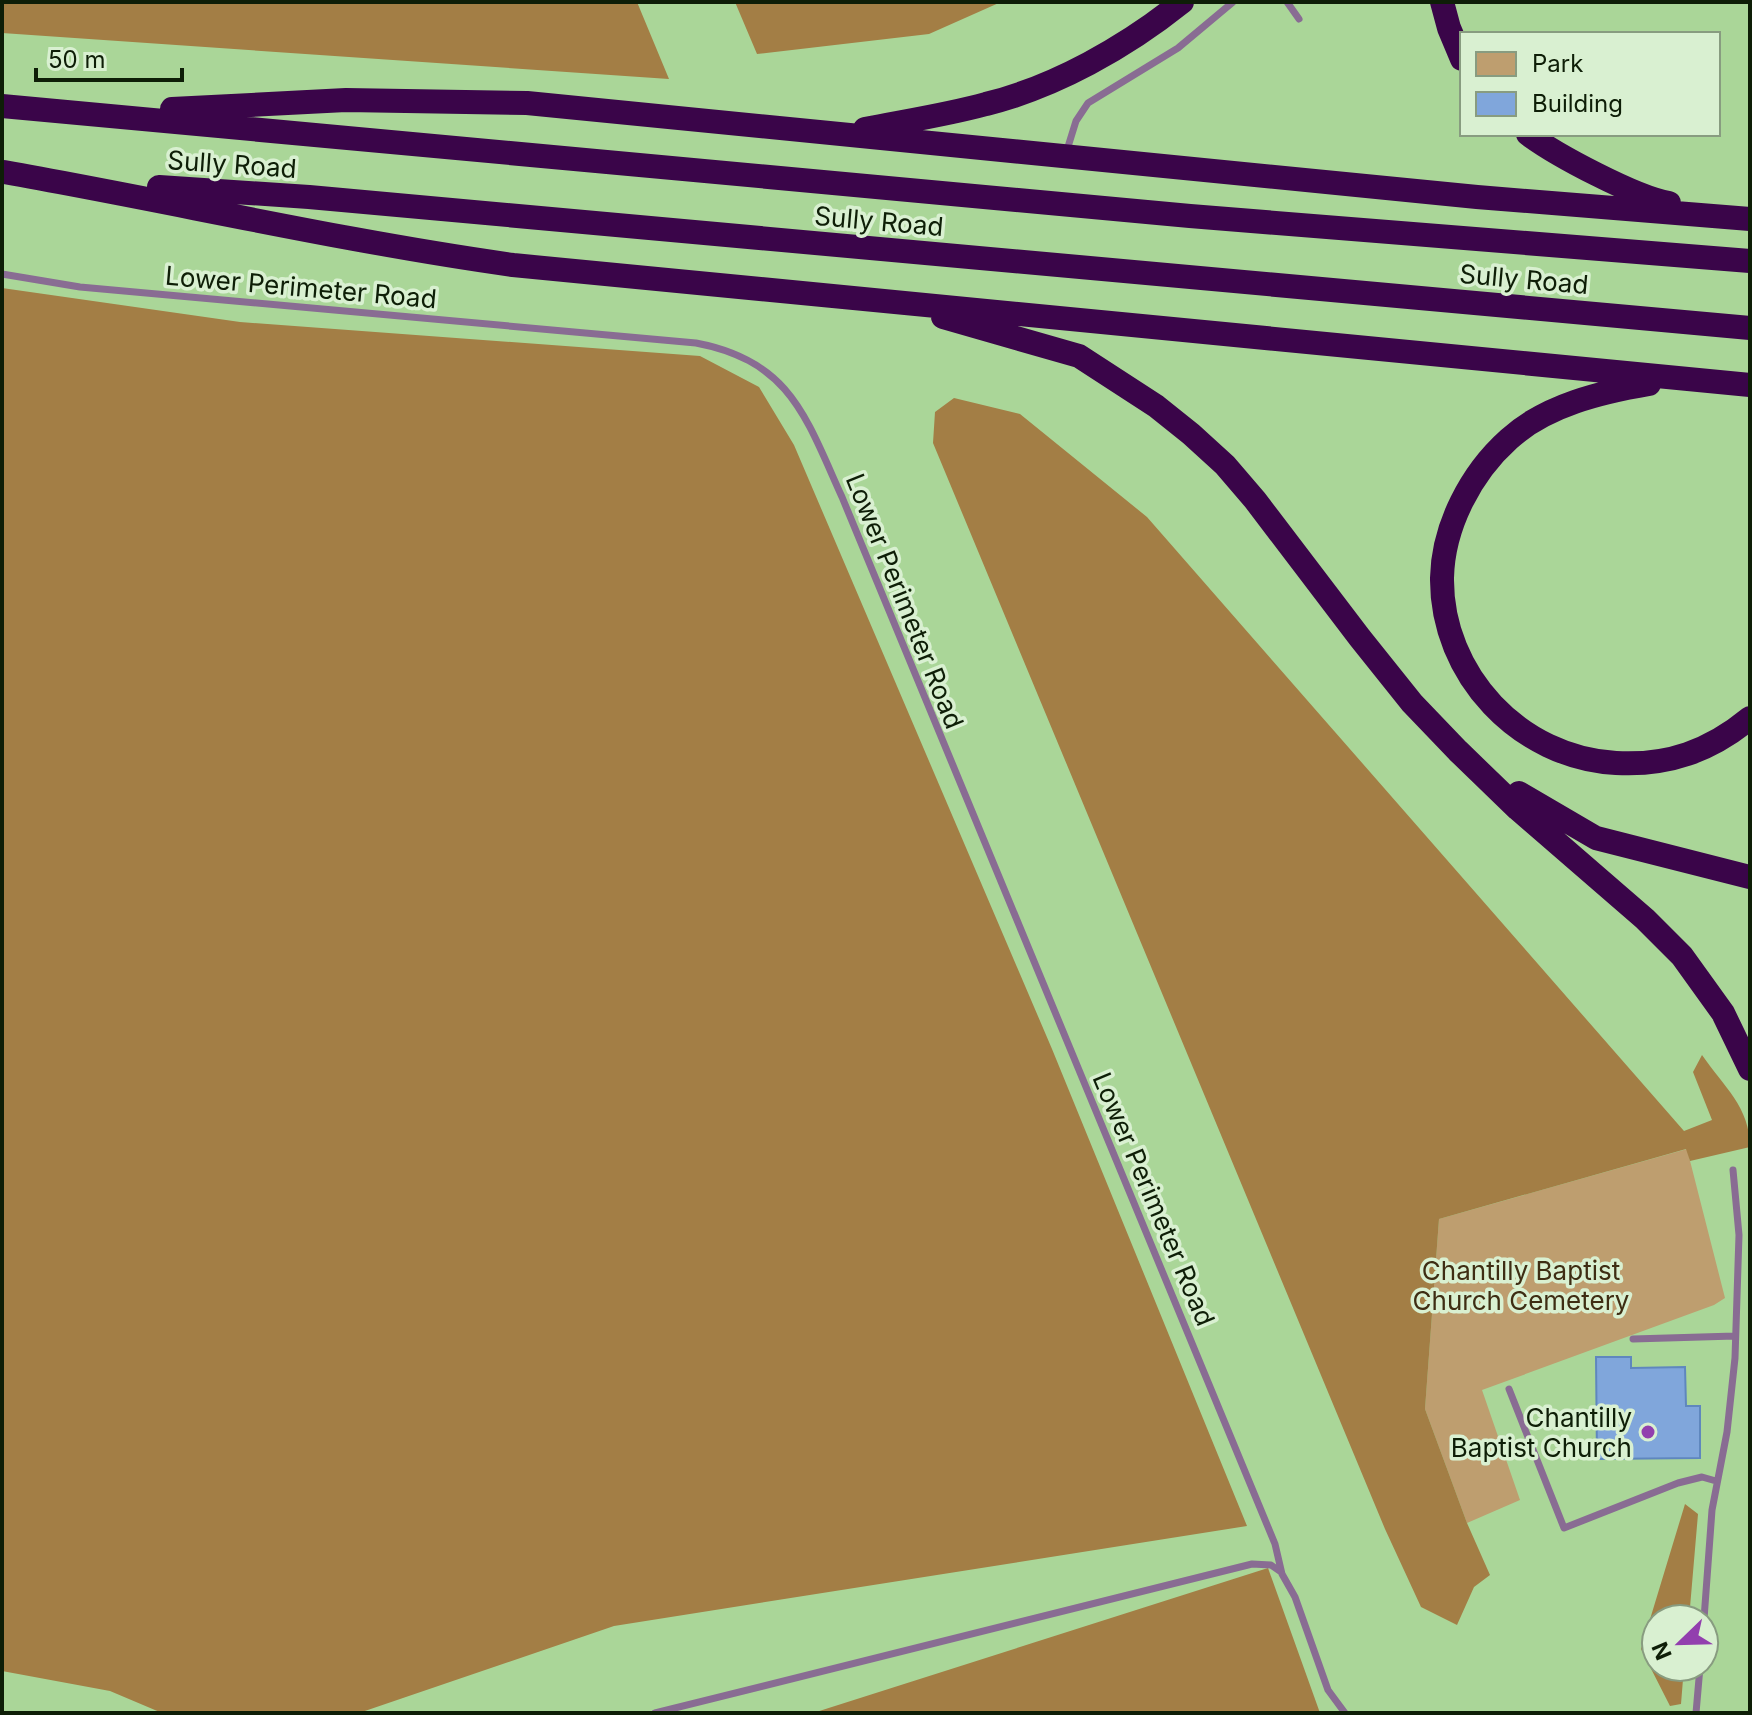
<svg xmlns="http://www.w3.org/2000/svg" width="1752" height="1715" font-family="Inter,sans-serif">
<rect width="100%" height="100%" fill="#aad698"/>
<!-- green -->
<path fill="#be9e6f" d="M1687 1149 1725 1298 1714 1305 1482 1390 1520 1500 1467 1523 1425 1409 1439 1219Z"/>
<!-- forest -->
<path fill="#a37e45" d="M2 2H637L669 79 2 33Z
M735 2H1001L929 34 757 54Z
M2 288 240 322 700 356 759 387 794 445 1052 1049 1247 1526 614 1626 359 1713H162L110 1691 2 1671Z
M954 398 1020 414 1147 517 1684 1131 1712 1120 1693 1072 1702 1055C1724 1087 1750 1107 1750 1147L1690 1161 1686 1149 1439 1219 1425 1409 1467 1523 1490 1575 1474 1587 1457 1625 1421 1607 1385 1529 933 443 935 412Z
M1685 1504 1698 1514 1689 1619H1656V1667H1684L1681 1704 1670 1706 1641 1649Z
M1268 1568 1320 1713H813Z"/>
<!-- building -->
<path fill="#80a6db" stroke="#5f87be" stroke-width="2" d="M1596 1357H1631V1368L1685 1367 1686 1406H1700V1458L1597 1459Z"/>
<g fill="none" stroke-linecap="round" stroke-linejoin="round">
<!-- service -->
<path stroke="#896c93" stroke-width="7" d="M1287 2 1299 19
M1067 150 1076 121 1088 103 1178 48 1233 2
M2 274 80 287 696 343C791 361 806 418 842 497L1275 1544 1282 1574 1295 1597 1328 1690 1345 1713
M1633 1339 1735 1336
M1509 1389 1564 1528 1678 1483 1702 1477 1716 1481
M1704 1619 1712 1510 1727 1432 1735 1358 1739 1235 1733 1170
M655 1713 1252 1564 1271 1565 1281 1572
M1696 1713 1700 1667"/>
<!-- motorway -->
<path stroke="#3a0549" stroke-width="24" d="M1442 2 1449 28 1462 59
M2 106 1190 216 1750 261
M172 109 346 100 527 103 1477 197 1750 219
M865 129C905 121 946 115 986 104 1055 87 1126 47 1182 2
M1528 134C1556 155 1635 197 1669 203
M4 172C174 202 342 241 513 265L1750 385
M159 187 309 197 1750 328
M943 317 1079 356 1156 406 1191 434 1225 465 1255 500 1360 638 1412 703 1458 751 1518 809 1645 919 1682 956 1723 1013 1750 1069
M1649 384C1602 392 1546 405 1509 439 1471 473 1443 526 1442 578 1441 675 1520 758 1616 763 1668 766 1710 751 1750 718
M1519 793 1596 838 1750 877"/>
</g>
<!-- markers -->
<circle fill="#923fae" stroke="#d9f0d1" stroke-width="3" cx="1648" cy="1432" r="8"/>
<g text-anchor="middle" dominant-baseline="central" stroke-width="7" stroke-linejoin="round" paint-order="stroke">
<!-- street labels -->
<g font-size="26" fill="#0e1e07" stroke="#d9f0d1">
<text transform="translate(232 164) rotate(4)">Sully Road</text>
<text transform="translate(879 221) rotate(5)">Sully Road</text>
<text transform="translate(1524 279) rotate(5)">Sully Road</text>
<text transform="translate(301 287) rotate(5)">Lower Perimeter Road</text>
<text transform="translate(905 601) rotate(68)">Lower Perimeter Road</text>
<text transform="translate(1154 1199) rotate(67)">Lower Perimeter Road</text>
</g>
<!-- park labels -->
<g font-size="26" fill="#3e2d13" stroke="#d9f0d1">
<text x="1521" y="1270">Chantilly Baptist<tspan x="1521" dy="30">Church Cemetery</tspan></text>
</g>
<!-- poi labels -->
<g font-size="26" fill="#0e1e07" stroke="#d9f0d1" text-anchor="end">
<text x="1632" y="1417">Chantilly<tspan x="1632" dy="30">Baptist Church</tspan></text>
</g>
</g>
<!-- border -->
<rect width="1752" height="1715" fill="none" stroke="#0e1e07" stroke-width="8"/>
<!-- legend -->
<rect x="1460" y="32" width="260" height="104" fill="#d9f0d1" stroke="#889c80" stroke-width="2"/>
<rect x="1476" y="52" width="40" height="24" fill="#be9e6f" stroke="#889c80" stroke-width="2"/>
<text x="1532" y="72" font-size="24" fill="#0e1e07">Park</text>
<rect x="1476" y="92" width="40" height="24" fill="#80a6db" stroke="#889c80" stroke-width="2"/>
<text x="1532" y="112" font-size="24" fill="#0e1e07">Building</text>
<!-- north arrow -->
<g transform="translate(1680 1643) rotate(247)"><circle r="38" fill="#d9f0d1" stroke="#889c80" stroke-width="2"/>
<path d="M0-6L14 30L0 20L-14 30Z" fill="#923fae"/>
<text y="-12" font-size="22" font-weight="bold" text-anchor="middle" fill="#0e1e07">N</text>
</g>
<!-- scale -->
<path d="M36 68v12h146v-12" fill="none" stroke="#0e1e07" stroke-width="4"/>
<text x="48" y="68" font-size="24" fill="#0e1e07" stroke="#d9f0d1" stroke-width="6" paint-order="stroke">50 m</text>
</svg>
